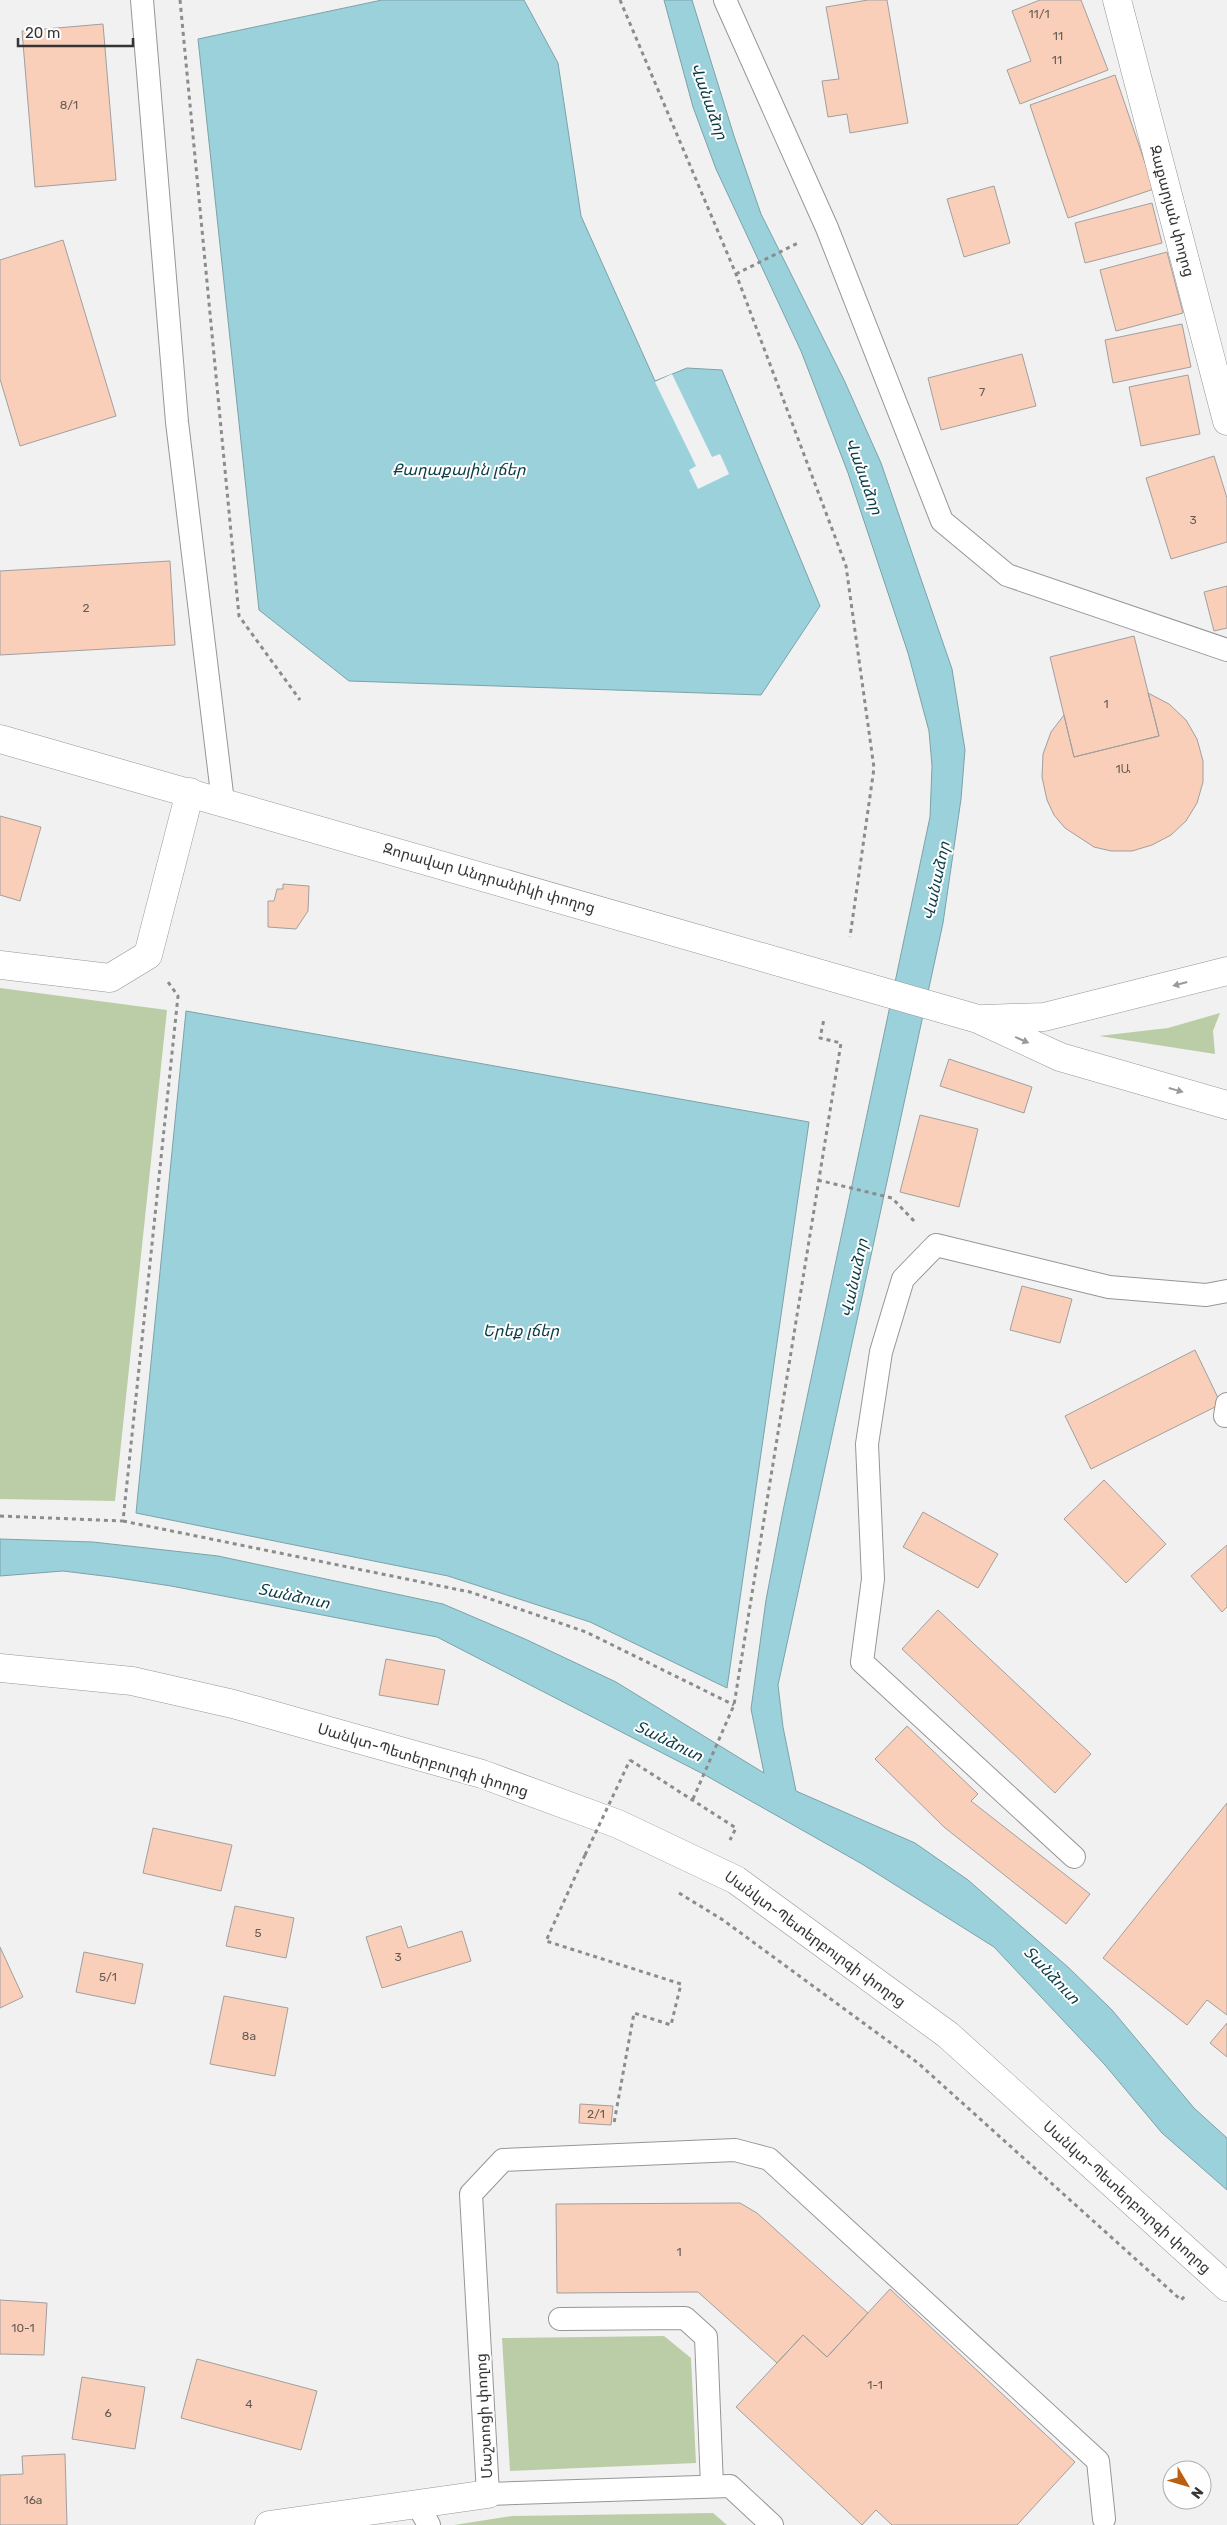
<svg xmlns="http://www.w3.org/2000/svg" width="1227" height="2525" font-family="Rubik,'Noto Sans Armenian',sans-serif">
<rect width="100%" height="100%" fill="#f1f1f2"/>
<!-- green -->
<path fill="#bbcda6" d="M0 988 167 1010 115 1501 0 1499Z
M1220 1013 1213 1031 1215 1054 1099 1036 1168 1028Z
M664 2336 691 2358 696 2463 510 2471 502 2338Z
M713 2513 727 2525H454L512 2516Z"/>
<!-- water -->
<path fill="#9bd1da" stroke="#7ca2a8" d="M382 0H524L558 63 581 216 655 381 687 368 722 370 820 606 761 695 349 681 259 610 198 39Z
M664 0H692L734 136 761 214 844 380 881 463 952 669 965 750 961 799 943 923 778 1685 783 1727 796 1791 915 1843 968 1880 1069 1968 1112 2010 1194 2108 1227 2138V2190L1162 2133 1105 2065 994 1947 862 1864 705 1775 437 1637 171 1586 112 1577 63 1571 0 1576V1539L93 1542 218 1556 443 1604 525 1639 616 1682 764 1773 751 1709 766 1600 783 1511 930 817 932 766 929 731 908 653 848 473 801 351 716 169 693 107Z
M186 1011 809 1122 727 1688 590 1622 448 1576 136 1513Z"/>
<!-- pier -->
<path fill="#f1f1f2" d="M672 374 712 457 720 454 729 474 698 489 689 470 696 466 655 382Z"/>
<!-- building -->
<path fill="#facfb9" stroke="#a19f9f" d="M868 0H887L908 123 850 133 847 114 828 117 822 81 839 79 826 7Z
M1040 0H1081L1108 70 1020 104 1007 70 1031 61 1012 11Z
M103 24 116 180 35 187 22 31Z
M1115 75 1154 189 1068 218 1030 105Z
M994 186 1010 243 964 257 947 199Z
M1152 203 1162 243 1085 263 1075 223Z
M63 240 116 416 20 446 0 379V260Z
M1167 252 1183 313 1116 331 1100 270Z
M1182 324 1191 367 1113 383 1105 340Z
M1022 354 1036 406 941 430 928 378Z
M1188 375 1200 434 1141 446 1129 387Z
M1214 456 1227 498V542L1171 559 1146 478Z
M170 561 175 645 0 655V571Z
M1227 586V628L1214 631 1204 592Z
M1134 636 1159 736 1074 757 1050 657Z
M1148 693 1169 704 1186 720 1197 739 1203 761V782L1197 803 1186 821 1171 835 1152 845 1132 851H1111L1094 847 1065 828 1054 815 1047 800 1042 777 1043 754 1051 732 1064 715 1074 757 1159 736Z
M0 816 41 827 20 901 0 895Z
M283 884 309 886 308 911 296 929 268 927V901H274L277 889H283Z
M949 1059 1032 1087 1024 1113 940 1086Z
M920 1115 978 1129 959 1207 900 1192Z
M1022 1286 1072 1299 1060 1343 1010 1330Z
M1195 1350 1221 1404 1091 1469 1065 1416Z
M1104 1480 1166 1544 1126 1583 1064 1519Z
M923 1512 998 1554 978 1588 903 1547Z
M1227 1545V1607L1222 1612 1191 1576Z
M938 1610 1091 1754 1055 1793 902 1649Z
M386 1659 445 1670 438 1705 379 1695Z
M907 1726 978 1794 971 1801 1090 1894 1066 1924 944 1827 875 1759Z
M1227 1803V2015L1207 2000 1187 2025 1103 1958Z
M153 1828 232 1845 221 1891 143 1873Z
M235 1906 294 1918 286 1958 226 1946Z
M401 1926 408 1948 462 1931 471 1961 382 1988 366 1937Z
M0 1947 23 1997 0 2008Z
M84 1952 143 1964 135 2004 76 1992Z
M224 1996 288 2008 275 2076 210 2064Z
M1227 2023V2057L1210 2043Z
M580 2104 613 2106 611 2125 579 2123Z
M740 2203 757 2213 868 2313 827 2357 803 2335 777 2363 698 2292 557 2293 556 2204Z
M890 2289 1075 2462 1017 2525H892L876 2510 862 2525 736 2407 803 2335 827 2357Z
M0 2300 47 2303 44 2355 0 2354Z
M197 2359 317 2391 301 2450 181 2418Z
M82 2377 145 2387 135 2449 72 2439Z
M65 2454 67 2525H0V2475L23 2474 22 2456Z"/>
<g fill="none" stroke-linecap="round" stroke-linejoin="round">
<defs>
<path id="lane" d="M142 0 177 422 223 802
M725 0 827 228 942 521 1007 575 1227 650
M1225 1416 1227 1404
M1074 1857 862 1662 873 1579 867 1444 881 1352 903 1279 936 1245 1109 1287 1206 1295 1227 1291
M560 2319 685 2318 706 2337 712 2486
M417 2504 429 2525
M772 2525 730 2486 488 2494 471 2194 503 2160 735 2150 769 2159 1098 2461 1104 2519"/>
<path id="street" d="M1117 0 1227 421
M0 965 110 978 148 955 190 792
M269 2525 488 2494"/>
<path id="secondary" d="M0 1668 132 1681 233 1704 482 1774 618 1824 736 1880 948 2035 1227 2287"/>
<path id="highway" d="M0 739 978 1019 1060 1057 1227 1105
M984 1019 1044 1017 1227 971"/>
</defs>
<!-- lane casing -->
<use href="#lane" stroke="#969697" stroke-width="24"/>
<!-- street casing -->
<use href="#street" stroke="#969697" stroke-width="29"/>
<!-- secondary casing -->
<use href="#secondary" stroke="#969697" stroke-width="29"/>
<!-- highway casing -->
<use href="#highway" stroke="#969697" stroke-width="29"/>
<!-- path -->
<path stroke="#8c8c8d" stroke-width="3" stroke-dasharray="4 4" stroke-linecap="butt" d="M180 0 239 616 300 700
M620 0 736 274 846 566 874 768 850 937
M736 274 800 242
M818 1180 892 1198 915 1222
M0 1516 123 1521 178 996 168 982
M123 1521 470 1592 586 1632 734 1705
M630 1760 736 1828 730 1840
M693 1799 734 1705 841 1043 820 1038 824 1019
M585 1855 546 1941 681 1984 671 2025 634 2013 614 2123
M679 1893 723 1920 918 2063 1181 2300 1186 2295"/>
<!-- lane -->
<use href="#lane" stroke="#fff" stroke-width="22"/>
<!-- street -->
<use href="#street" stroke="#fff" stroke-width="28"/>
<!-- secondary -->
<use href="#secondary" stroke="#fff" stroke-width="28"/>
<!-- highway -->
<use href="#highway" stroke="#fff" stroke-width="28"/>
<!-- path-bridge -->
<path stroke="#8c8c8d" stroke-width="3" stroke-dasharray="4 4" stroke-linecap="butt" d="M585 1855 630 1760"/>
</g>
<!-- one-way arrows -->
<defs><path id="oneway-solid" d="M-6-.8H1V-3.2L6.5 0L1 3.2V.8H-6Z" transform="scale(1.25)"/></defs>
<g fill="#9a9a9a">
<use href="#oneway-solid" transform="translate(1180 984) rotate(165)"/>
<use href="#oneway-solid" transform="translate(1022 1040) rotate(24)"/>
<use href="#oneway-solid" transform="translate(1176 1090) rotate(16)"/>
</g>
<g text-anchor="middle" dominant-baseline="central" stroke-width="4" stroke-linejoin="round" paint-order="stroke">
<!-- number labels -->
<g font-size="12" fill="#665c56">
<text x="1039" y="14">11/1</text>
<text x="1058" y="36">11</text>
<text x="1057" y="60">11</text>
<text x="69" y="105">8/1</text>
<text x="982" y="392">7</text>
<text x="1193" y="520">3</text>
<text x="86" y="608">2</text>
<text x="1106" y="704">1</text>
<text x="1123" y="769">1Ա</text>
<text x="258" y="1933">5</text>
<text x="398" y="1957">3</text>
<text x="108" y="1977">5/1</text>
<text x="249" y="2036">8a</text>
<text x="596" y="2114">2/1</text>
<text x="679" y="2252">1</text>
<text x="23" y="2328">10-1</text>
<text x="875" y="2385">1-1</text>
<text x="249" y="2404">4</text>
<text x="108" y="2413">6</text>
<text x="33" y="2500">16a</text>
</g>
<!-- street labels -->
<g font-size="15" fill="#353535" stroke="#fefeff">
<text transform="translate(1172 211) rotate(75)">Զաքարյան փողոց</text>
<text transform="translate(489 878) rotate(16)">Զորավար Անդրանիկի փողոց</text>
<text transform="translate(423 1760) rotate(17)">Սանկտ-Պետերբուրգի փողոց</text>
<text transform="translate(815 1939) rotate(36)">Սանկտ-Պետերբուրգի փողոց</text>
<text transform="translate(1127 2197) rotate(42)">Սանկտ-Պետերբուրգի փողոց</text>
<text transform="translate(484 2416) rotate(-93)">Մաշտոցի փողոց</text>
</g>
<!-- water labels -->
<g font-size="16" font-style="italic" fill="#093c44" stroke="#fefeff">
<text transform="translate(709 101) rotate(70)">Վանաձոր</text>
<text x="459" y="469">Քաղաքային լճեր</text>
<text transform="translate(864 476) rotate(70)">Վանաձոր</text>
<text transform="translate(936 881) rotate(-78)">Վանաձոր</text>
<text transform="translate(854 1278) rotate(-78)">Վանաձոր</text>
<text x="521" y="1330">Երեք լճեր</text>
<text transform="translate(294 1596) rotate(12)">Տանձուտ</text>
<text transform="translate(669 1741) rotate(26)">Տանձուտ</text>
<text transform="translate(1052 1975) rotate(46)">Տանձուտ</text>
</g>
</g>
<!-- north arrow -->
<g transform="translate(1187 2485) rotate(128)"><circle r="24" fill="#fefeff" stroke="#aeaeae"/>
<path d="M0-4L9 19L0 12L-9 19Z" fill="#bc5e12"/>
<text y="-8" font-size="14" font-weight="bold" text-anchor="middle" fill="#353535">N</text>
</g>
<!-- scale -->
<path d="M18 38v8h115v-8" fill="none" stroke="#353535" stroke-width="2.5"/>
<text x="25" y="38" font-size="15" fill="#353535" stroke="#fefeff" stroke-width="4" paint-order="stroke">20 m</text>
</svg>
